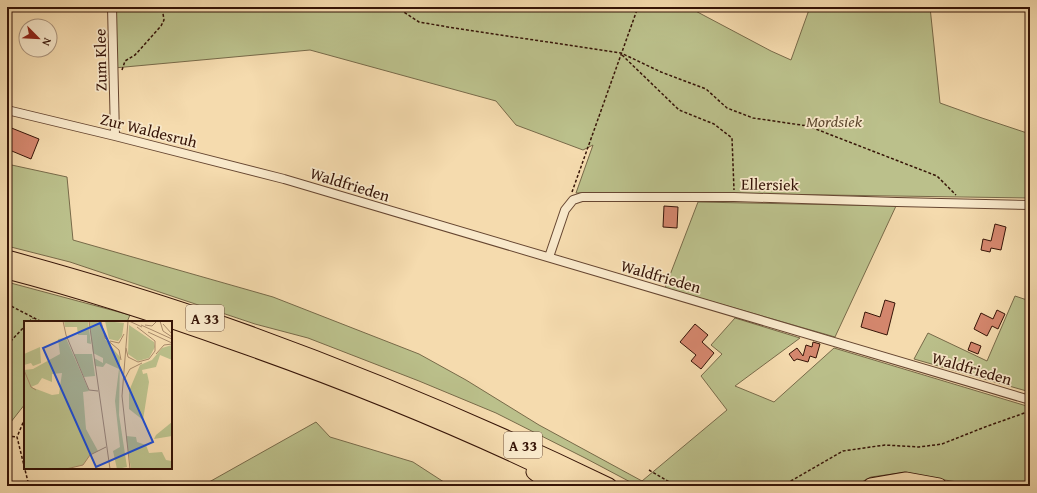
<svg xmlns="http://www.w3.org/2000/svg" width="1037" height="493" font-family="'Gentium Book Plus',serif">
<rect width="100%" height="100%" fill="#f5dbae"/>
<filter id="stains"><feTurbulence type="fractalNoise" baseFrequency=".005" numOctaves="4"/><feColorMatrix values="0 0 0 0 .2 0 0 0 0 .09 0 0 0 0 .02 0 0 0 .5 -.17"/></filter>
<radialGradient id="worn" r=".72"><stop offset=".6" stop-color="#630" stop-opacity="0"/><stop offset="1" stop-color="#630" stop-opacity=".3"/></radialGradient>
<!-- green -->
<path fill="#bbc08b" stroke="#786a49" d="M112 7H688L771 51 791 60 810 7H930L940 103 982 118 1030 134V198L691 193H576L593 145 583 150 516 125 496 101 310 50 114 68Z
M7 164 67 177 73 240 273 297 419 354 466 380 539 425 642 481 727 410 701 376 722 354 711 345 735 318 800 338 735 386 774 402 834 348 1030 407V486H983L900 473 871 477 854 486H650L642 481 636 485 585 458 496 413 419 381 308 338 255 324 70 262 7 246Z
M698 202 896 206 835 337 665 288Z
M7 282 130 315 127 322H25V404L7 427Z
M1015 296 1030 301V392L914 359 928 333 987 361Z
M316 422 330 437 413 462 450 486H202Z"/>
<!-- building -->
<path fill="#d5876e" stroke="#361407" d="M9 127 39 139 31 159 7 149V133Z
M664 206 678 207 677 228 663 227Z
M995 224 1006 227 1001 250 991 248 990 252 981 250 983 239 991 241Z
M885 300 895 303 887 335 861 327 865 312 880 317Z
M997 310 1005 314 998 329 992 326 987 336 974 329 981 313 993 319Z
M695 324 708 335 702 342 714 353 701 369 691 361 696 355 680 342Z
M813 342 820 344 816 358 810 356 808 362 797 359 794 361 789 354 797 348 803 356 806 345 812 347Z
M971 342 981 346 978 354 968 350Z"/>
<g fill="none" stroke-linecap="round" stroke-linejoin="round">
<defs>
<path id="street" d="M112 7 115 136
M7 110 115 136 284 179 1030 400
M549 257 565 210 573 200 582 197H734L897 202 1030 205"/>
<path id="highway" d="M7 258C72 276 138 295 202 317 341 365 477 422 609 486
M7 271C84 291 161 316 236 343 353 384 468 431 580 486
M534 472 553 486
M871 486 906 480 939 486"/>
</defs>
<!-- street casing -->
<use href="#street" stroke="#664631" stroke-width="10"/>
<!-- highway casing -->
<use href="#highway" stroke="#361407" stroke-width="17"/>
<!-- path -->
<path stroke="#361407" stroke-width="1.5" stroke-dasharray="3 2" stroke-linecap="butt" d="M396 7 419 22 454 28 621 53 661 72 706 89 727 108 753 118 808 126 937 176 956 195
M622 55 679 110 714 124 732 138 734 190
M122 70 125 61 135 55 161 26 164 20 162 7
M572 192 638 7
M7 304 42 322
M29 322 33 318
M7 345 25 326
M25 418 17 437 29 486
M7 436 17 437
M649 470 676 486
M782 486 843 451 885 445 919 447 942 444 985 427 1030 411"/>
<!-- street -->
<use href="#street" stroke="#f8e8ca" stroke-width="8"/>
<!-- highway -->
<use href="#highway" stroke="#f5dbae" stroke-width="15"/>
</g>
<g text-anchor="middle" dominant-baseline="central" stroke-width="3.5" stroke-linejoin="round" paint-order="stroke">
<!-- shield labels -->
<g fill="#f8e8ca" stroke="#705442" stroke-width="1">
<rect x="186" y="305" width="38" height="26" rx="3"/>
<rect x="504" y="432" width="38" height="26" rx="3"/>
</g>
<g font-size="15" font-weight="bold" fill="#361407">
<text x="205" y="318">A 33</text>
<text x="523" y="445">A 33</text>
</g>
<!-- street labels -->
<g font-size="16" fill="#361407" stroke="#f8e8ca">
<text transform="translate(100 60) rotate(-91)">Zum Klee</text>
<text transform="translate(149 130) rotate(14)">Zur Waldesruh</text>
<text transform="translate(350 184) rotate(17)">Waldfrieden</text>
<text transform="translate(770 184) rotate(1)">Ellersiek</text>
<text transform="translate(661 276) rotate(16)">Waldfrieden</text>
<text transform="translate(972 368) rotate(16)">Waldfrieden</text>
</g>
<!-- park labels -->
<g font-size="16" font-style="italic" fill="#5e482f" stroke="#f8e8ca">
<text x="834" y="121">Mordsiek</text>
</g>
</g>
<!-- overview -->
<g transform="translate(24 321)">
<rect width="148" height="148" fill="#f5dbae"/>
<path d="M40 0H64L67 23 63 22V14H54L53 6H41ZM65 0H76L81 18 96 36 95 94 103 146 93 148 89 130 96 126 91 80 95 48 82 42 79 46 71 45 70 37 79 42V37L69 32ZM81 0 100 2 98 15 94 20 85 18ZM105 4 130 21 131 26 125 37 114 40 104 33ZM42 17 65 70 59 71 62 108 74 130 66 134 59 144 42 148H0V49L9 48 36 33 34 18ZM38 52 35 73 28 74 7 66 14 63 18 57 28 61V53ZM148 24V39L136 34 132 46 118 49 119 53 123 52 125 61 119 99 105 88V70L116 44 128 39 138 27ZM16 26 17 42 9 45 7 42 0 44V33ZM50 33H68L71 55 60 56ZM148 101V115L130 118 132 114ZM102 115 112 116 113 121 122 124 125 132 138 131 142 139 148 140V148H107Z" fill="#bbc08b" fill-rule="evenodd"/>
<path fill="none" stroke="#a98b6b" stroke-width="1" d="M39 0 42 14 65 69 74 70M65 0 86 148M77 0 81 17 95 29 97 39M104 0 98 75 106 148M105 0 118 6M136 0 139 10 148 16M139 3 148 13M117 4 148 18M121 4 128 5 133 0M124 11 148 22M86 20 95 22 100 13M102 27 104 36 114 41 125 38 131 30V20L113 6M132 33 140 24 148 23M0 49 7 66 12 69M100 59 106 48 118 42M42 148 59 144 66 134 82 126"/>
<path fill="#1d4ed8" fill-opacity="0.15" stroke="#1d4ed8" stroke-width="2" d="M76 2 129 121 72 146 19 27Z"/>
<rect width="148" height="148" fill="none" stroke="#361407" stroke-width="2"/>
</g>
<!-- margin -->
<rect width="1037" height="493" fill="none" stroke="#f5dbae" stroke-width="24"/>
<rect x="8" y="8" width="1021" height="477" fill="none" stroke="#361407" stroke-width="2"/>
<rect x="12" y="12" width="1013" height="469" fill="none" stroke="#361407"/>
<!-- north arrow -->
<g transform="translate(38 38) rotate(114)"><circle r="19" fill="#f8e8ca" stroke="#aa937c"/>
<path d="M0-3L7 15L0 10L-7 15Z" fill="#8f2418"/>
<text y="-6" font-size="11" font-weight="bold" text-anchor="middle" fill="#361407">N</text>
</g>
<rect width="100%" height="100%" filter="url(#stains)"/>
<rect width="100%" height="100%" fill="url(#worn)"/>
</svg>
